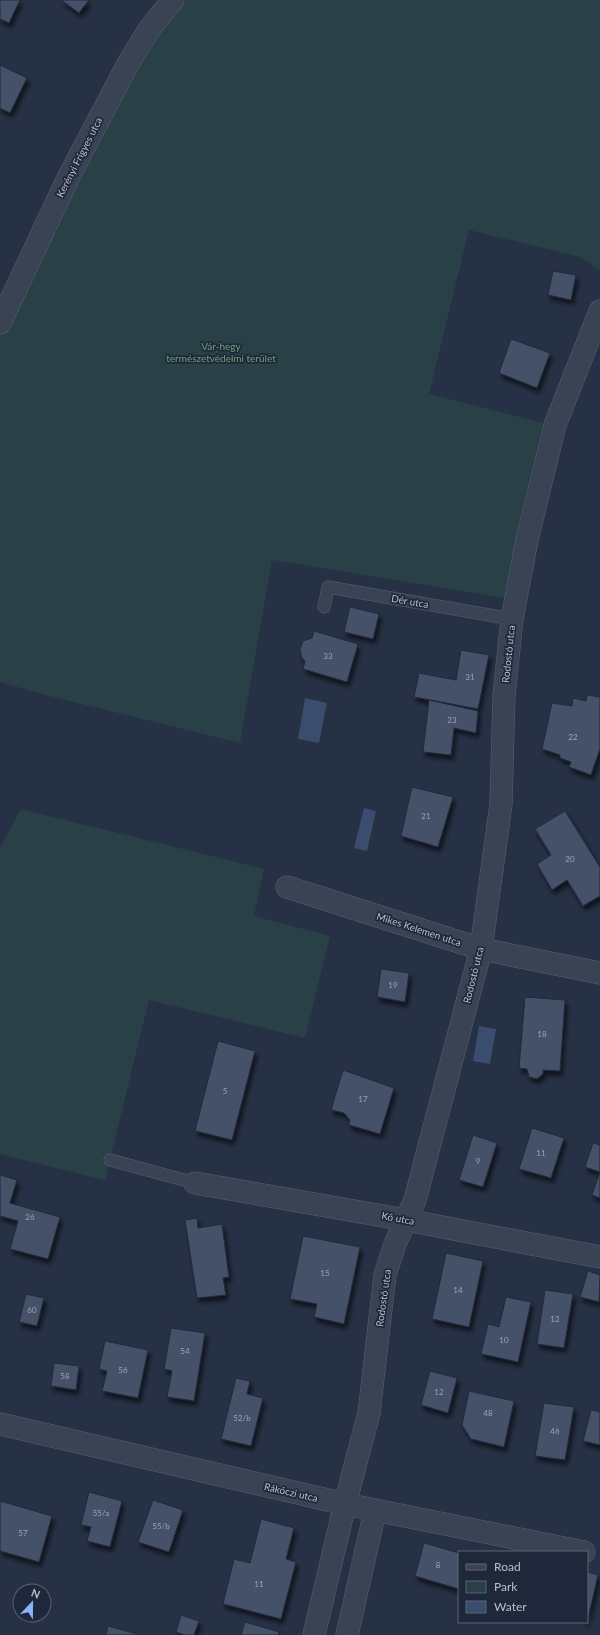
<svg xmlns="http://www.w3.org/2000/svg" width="600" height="1635" font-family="Lato,sans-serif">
<defs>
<filter id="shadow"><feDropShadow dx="2.5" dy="4.5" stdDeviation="2" flood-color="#0009"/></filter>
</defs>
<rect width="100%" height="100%" fill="#263145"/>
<!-- green -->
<path fill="#284046" d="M173 0H600V270L580 257 469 230 429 394 543 423 517 533 505 598 272 560 240 743 49 696 0 682V323Z
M21 809 264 869 254 916 330 936 305 1038 149 1000 105 1180 0 1154V848Z"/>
<!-- water -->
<path fill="#3a4d6e" d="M305 698 327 703 319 743 298 739Z
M364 808 376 811 367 851 354 848Z
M479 1026 496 1029 490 1064 473 1061Z"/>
<!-- building -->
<path fill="#445167" stroke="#212a3c" filter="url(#shadow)" d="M0 0H20L9 23 0 19Z
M61 0H89L79 13Z
M0 65 27 78 10 113 0 108Z
M553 271 576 275 571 300 548 295Z
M511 339 550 353 537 388 499 373Z
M350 607 379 614 373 639 344 632Z
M314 631 358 644 347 682 303 669 305 661 302 658 300 650 303 641 312 638Z
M461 650 489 655 478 709 414 697 419 673 456 680Z
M587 695 600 697V749L591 775 569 767 571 762 560 758V755L542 749 552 703 572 706 573 698 586 701Z
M429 700 478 711 476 733 454 728 451 755 423 752Z
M412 787 453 797 438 847 401 836Z
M565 811 600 867V896L583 906 567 880 552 890 537 864 551 855 535 829Z
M381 969 409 973 405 1002 377 997Z
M525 997 565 1000 560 1071 543 1070V1074L537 1079 529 1077 527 1069 519 1068Z
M218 1041 255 1051 232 1140 195 1131Z
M343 1070 394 1088 380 1134 349 1125 350 1120 344 1113 331 1110Z
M532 1128 564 1138 551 1178 519 1169Z
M473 1135 497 1143 483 1187 459 1180Z
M593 1143 600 1145V1198L592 1195 600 1172 585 1167Z
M0 1175 17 1180 10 1203 60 1217 48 1259 10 1249 18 1221 0 1216Z
M197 1218 198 1228 222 1224 229 1277 223 1278 226 1295 197 1298 185 1220Z
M303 1236 360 1247 344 1324 314 1317 317 1304 290 1299Z
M446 1253 483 1261 469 1327 432 1319Z
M588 1271 600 1275 599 1302 580 1297Z
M545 1290 573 1294 564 1348 537 1344Z
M26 1294 44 1298 37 1326 19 1322Z
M506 1297 531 1302 518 1362 481 1354 488 1324 499 1327Z
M171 1328 205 1333 194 1401 167 1397 172 1371 164 1369Z
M105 1341 148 1350 138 1398 102 1391 107 1371 99 1369Z
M54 1363 79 1366 76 1390 51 1386Z
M430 1371 457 1378 448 1413 421 1405Z
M236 1378 250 1381 247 1394 263 1398 251 1446 221 1439Z
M469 1391 514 1401 504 1447 471 1439 462 1425Z
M544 1403 574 1407 565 1460 535 1456Z
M591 1410 600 1412V1445L583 1441Z
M89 1492 122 1501 110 1547 87 1541 91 1527 81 1525Z
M153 1500 183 1510 169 1552 138 1542Z
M0 1501 52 1516 39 1562 0 1551Z
M261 1519 294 1528 286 1559 296 1562 281 1619 223 1604 234 1559 250 1563Z
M424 1543 459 1553V1589L415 1576Z
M587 1572 598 1575 587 1623 582 1622H587Z
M181 1615 199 1621 194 1635H184L176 1632Z
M245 1622 279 1632 278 1635H241Z
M108 1626 141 1635H106Z"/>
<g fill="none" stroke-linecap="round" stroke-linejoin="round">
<defs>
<path id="lane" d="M324 607 328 587 512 619
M110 1160 195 1183"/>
<path id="street" d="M0 323 69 176 129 62 150 28 173 0
M287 887 481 949 600 973
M195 1183 406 1220 600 1257
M0 1424 345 1504 584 1552
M314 1635 345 1504 369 1413 385 1275 395 1244 415 1200 481 949 501 804 504 695 512 619 527 540 555 425 600 311
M347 1635 375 1511"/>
</defs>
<!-- lane casing -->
<use href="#lane" stroke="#596172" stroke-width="13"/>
<!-- street casing -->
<use href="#street" stroke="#596172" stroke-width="23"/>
<!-- lane -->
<use href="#lane" stroke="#3a4354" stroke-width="12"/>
<!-- street -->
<use href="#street" stroke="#3a4354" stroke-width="22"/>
</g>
<g text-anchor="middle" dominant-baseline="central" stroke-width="3.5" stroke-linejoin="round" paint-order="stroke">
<!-- number labels -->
<g font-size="8" fill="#9ba4b4">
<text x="328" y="656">33</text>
<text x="470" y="677">31</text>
<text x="452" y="720">23</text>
<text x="573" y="737">22</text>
<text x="426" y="816">21</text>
<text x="570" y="859">20</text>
<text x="393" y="985">19</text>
<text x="542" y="1034">18</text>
<text x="225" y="1091">5</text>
<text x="363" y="1099">17</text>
<text x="541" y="1153">11</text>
<text x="478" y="1161">9</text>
<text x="30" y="1217">26</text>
<text x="325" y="1273">15</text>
<text x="458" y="1290">14</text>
<text x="32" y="1310">60</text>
<text x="555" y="1319">12</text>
<text x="504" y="1340">10</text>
<text x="185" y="1351">54</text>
<text x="123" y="1370">56</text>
<text x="65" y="1376">58</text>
<text x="439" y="1392">12</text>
<text x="488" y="1413">48</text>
<text x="242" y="1418">52/b</text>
<text x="555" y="1431">46</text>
<text x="101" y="1513">55/a</text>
<text x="161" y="1526">55/b</text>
<text x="23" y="1533">57</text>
<text x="438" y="1565">8</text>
<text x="259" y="1584">11</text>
</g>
<!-- street labels -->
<g font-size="10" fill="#b8bfce" stroke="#1f283a">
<text transform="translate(79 157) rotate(-63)">Kerényi Frigyes utca</text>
<text transform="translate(410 601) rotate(10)">Dér utca</text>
<text transform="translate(508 654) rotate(-84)">Rodostó utca</text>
<text transform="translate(419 929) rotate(18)">Mikes Kelemen utca</text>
<text transform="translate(473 975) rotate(-76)">Rodostó utca</text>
<text transform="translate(398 1218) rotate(10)">Kő utca</text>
<text transform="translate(383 1298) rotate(-82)">Rodostó utca</text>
<text transform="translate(291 1492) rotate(13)">Rákóczi utca</text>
</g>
<!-- park labels -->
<g font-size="10" fill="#6ea07c" stroke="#1f283a">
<text x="221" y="346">Vár-hegy<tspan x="221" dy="12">természetvédelmi terület</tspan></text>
</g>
</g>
<!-- legend -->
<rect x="458" y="1551" width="130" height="72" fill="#1f283a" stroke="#5c6475"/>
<rect x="466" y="1564" width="20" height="6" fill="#3a4354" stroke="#5c6475"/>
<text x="494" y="1571" font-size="12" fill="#b8bfce">Road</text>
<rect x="466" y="1581" width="20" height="12" fill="#284046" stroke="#5c6475"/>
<text x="494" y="1591" font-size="12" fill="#b8bfce">Park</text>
<rect x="466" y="1601" width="20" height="12" fill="#3a4d6e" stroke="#5c6475"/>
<text x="494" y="1611" font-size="12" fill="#b8bfce">Water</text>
<!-- north arrow -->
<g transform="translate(32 1603) rotate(22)"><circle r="19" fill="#1f283a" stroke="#5c6475"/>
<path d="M0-3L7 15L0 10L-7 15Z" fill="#8cb1fe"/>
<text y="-6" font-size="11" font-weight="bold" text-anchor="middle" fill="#b8bfce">N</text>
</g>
</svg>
